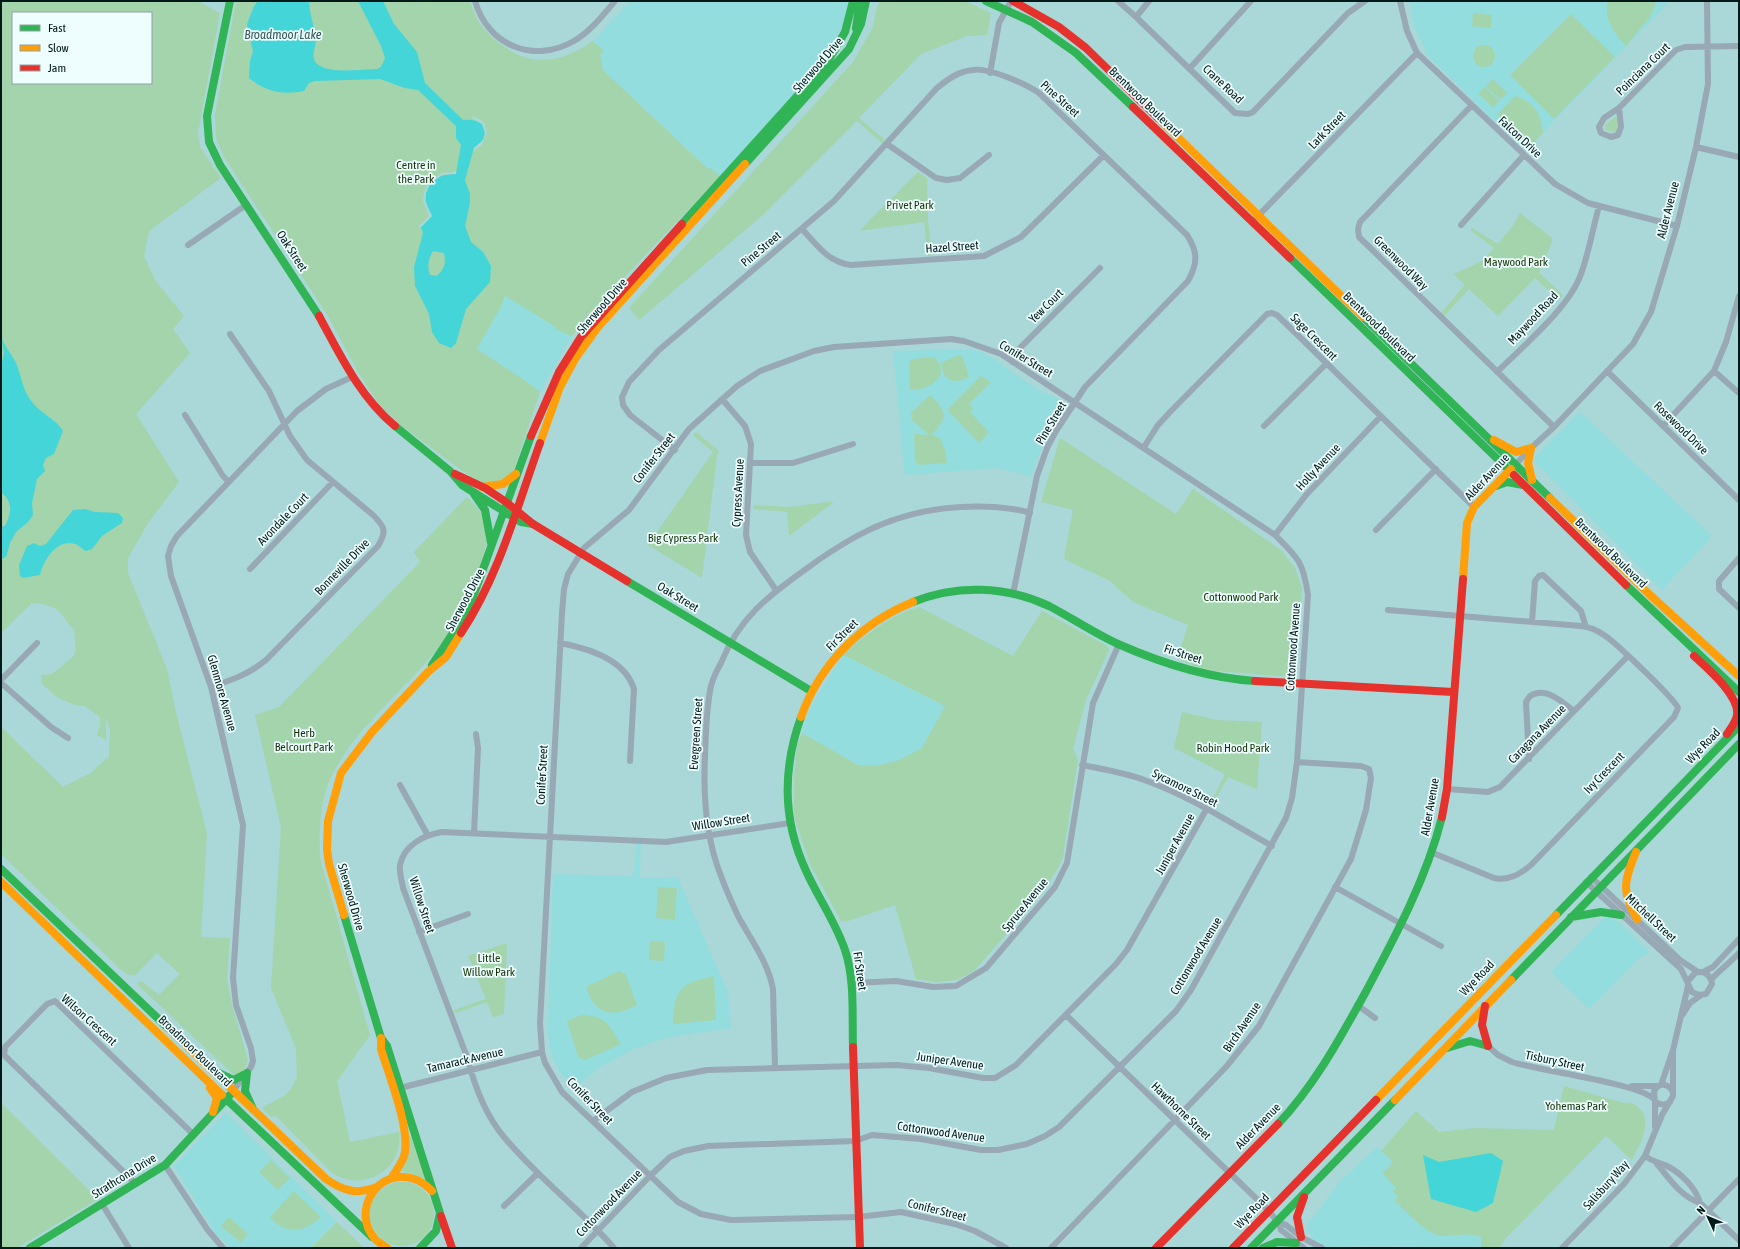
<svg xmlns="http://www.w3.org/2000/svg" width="1740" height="1249" font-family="'Asap Condensed',sans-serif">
<rect width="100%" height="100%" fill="#aad7d7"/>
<!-- built -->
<path fill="#94ddde" d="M630 1H848V9L842 27 817 68 720 176 712 169 707 168 603 70 600 55 593 41Z
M1410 1H1670L1525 151 1427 55 1414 25Z
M505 296 572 336 540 392 473 350Z
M967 349 983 352 1043 393 1051 395 1063 402 1064 408 1042 447 1031 476 997 468 905 475 893 351Z
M1580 412 1712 536 1662 590 1536 463 1534 458Z
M843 655 945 706 922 748 897 761 875 766 858 765 802 733 810 708Z
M637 843H641L640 877 678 878 728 992 731 1028 664 1038 634 1049 598 1068 574 1088 561 1073 551 1054 548 1030 553 874 633 876Z
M1604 918H1610L1621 924 1650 953 1639 958 1589 1009 1551 972Z
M226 1113 337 1222 311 1248H231L216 1234 174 1166Z
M1377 1147 1393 1162 1398 1196 1395 1200 1417 1223 1438 1235 1471 1234 1481 1237V1248L1364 1246 1329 1248 1314 1241 1308 1231 1307 1223 1317 1213 1340 1181Z"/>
<!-- green -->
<path fill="#a3d4ac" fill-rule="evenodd" d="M1 1H198L220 13 198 133 200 147 221 178 149 231 144 256 155 280 184 316 173 329 190 353 136 414 179 482 148 523 128 558V573L167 669 176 712 207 834 201 937 230 938 227 979 232 1005 248 1060 244 1071 236 1077 137 984 141 981 159 995 180 974 157 953 134 976 133 974 131 976 120 969 1 854V727L63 787 91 773 109 756 110 729 106 719V740L97 735 100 726V717L85 706 75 705 58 698 42 684 41 675 52 674 74 656 76 650 74 630 57 609 43 604 32 603 1 633ZM13 13H151V83H13Z
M236 1H415L417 3 419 1H470C476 21 484 31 499 43 530 68 562 63 593 41L604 51 600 55 603 70 707 168 712 169 720 176 591 313 572 336 555 329 556 327 505 296 502 302 503 303 477 349 533 386 540 392 513 472 501 481 490 484 477 481 469 476 397 422 378 403 358 372 328 316 224 157 216 138 215 115Z
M881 1H965L991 13 987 35 967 36 921 54 859 118 885 140 882 143 857 121 763 215 639 320 629 308 853 62 873 27 877 6Z
M1607 1H1654L1656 4 1650 17 1626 46C1613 32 1605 20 1607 1Z
M1473 13 1492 15 1491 28 1472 26Z
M1571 14 1615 57 1554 119 1510 75Z
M1473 56a11 11 0 1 1 22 0a11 11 0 1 1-22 0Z
M1493 79 1507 93 1500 100 1486 86Z
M1485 87 1499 101 1493 107 1478 94Z
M1515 96C1534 101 1542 115 1543 133L1529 148 1497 115Z
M1615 117 1617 118V131L1613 132 1605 130V125Z
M918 172 927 178 928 221 932 256H928L924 222 859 231Z
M1520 213 1553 239 1539 273 1563 295 1559 300 1535 278 1498 316 1469 289 1444 316 1441 313 1465 285 1454 274 1482 261 1494 248 1470 230 1472 228 1498 244 1512 227Z
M959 355 963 357 969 377C954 385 943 381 941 363Z
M934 357 940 364 941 374C932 387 925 389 910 390L909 362 913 359Z
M981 376 991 382 969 404 973 409 970 412 989 432 979 443 947 410Z
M930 395C948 412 948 418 931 435L940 438 945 450 947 463 919 465 915 462 914 434 929 435 912 420 911 413Z
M696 432 719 451 717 455 702 578 648 545 713 452 693 435Z
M1060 438 1176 514 1193 489 1281 550 1295 568 1302 588 1296 675 1291 677 1205 670 1177 659 1188 625 1133 602 1110 581 1064 559 1073 510 1041 502Z
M467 497C474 504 484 513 486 524 489 536 485 551 482 562 474 594 455 627 434 653 401 693 358 726 333 773 319 799 319 830 320 859L370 1035 337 1081 350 1142 399 1132C404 1170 363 1194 331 1172L276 1116 271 1117 262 1108 286 1095 291 1089 297 1077 296 1048 271 988 281 827 255 715 279 707 420 562 414 552Z
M828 502H834L789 536 787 512 754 509 753 505 788 507Z
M919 607 1013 656 1042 611 1107 646 1109 650 1086 700 1073 749 1078 760 1063 857 1058 868 1041 895 973 972 956 980 936 982 916 979 895 905 848 921H841L810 864 794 816V777L797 746 802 733 858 765 875 766 897 761 922 748 945 706 843 655C867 634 889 616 919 607Z
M1182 712 1217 720 1262 722 1257 789 1228 777 1212 806 1210 805 1225 774 1174 748Z
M658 887 677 888 675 920 656 918Z
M650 941 665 942 664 961 649 960Z
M507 943 504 1014 493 1017 487 1002 456 1013 454 1010 486 999 468 956Z
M619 971 626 975 637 1005C612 1018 595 1016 586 987Z
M714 976 716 1020 673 1024C674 989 681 983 714 976Z
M582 1015C605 1015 610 1026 621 1044L585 1060 578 1057 567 1021Z
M1564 1086 1624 1103C1631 1102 1636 1104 1641 1110 1652 1126 1639 1145 1632 1160L1606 1136 1506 1238 1499 1248H1481V1237C1465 1231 1451 1238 1438 1235 1423 1231 1407 1212 1396 1202L1395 1200 1398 1196 1393 1192 1396 1188 1382 1173 1393 1162 1381 1151 1416 1111 1439 1132 1474 1128 1554 1130Z
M1 1103 98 1199 17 1248H1Z
M412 1136 425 1177 423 1178 402 1171 409 1155V1137Z
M271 1160 290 1178 278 1190 259 1172Z
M370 1214a32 32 0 1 1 64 0a32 32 0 1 1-64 0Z
M294 1191 321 1217C304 1233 285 1235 270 1217Z
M229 1217 248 1234 241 1243 221 1226Z
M337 1222 364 1248H311Z"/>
<!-- water -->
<path fill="#43d5d8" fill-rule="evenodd" d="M258 1H309C309 11 314 27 316 37 317 44 312 52 314 59 319 76 363 69 377 69L381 67 385 58 381 46 358 1H383L394 24 417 52 425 83 463 120C487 117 494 137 474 148L465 180 470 194V203L465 226 471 242 483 252 491 266 490 282 466 309 456 343 451 348 439 343 432 332 429 314 415 286 414 267 423 233 421 227 432 216C417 194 430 173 456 174L461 145 456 138V126L418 90 405 88 380 79 315 81 309 83 304 91C281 95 267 92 249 78L250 61 253 51 247 24 254 6ZM433 251 444 253C446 264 445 268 437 276L430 275C427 265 428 260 433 251Z
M1 336C4 346 11 353 16 363 22 377 22 390 32 402 41 414 56 419 63 431L54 454 46 458 43 465 45 471 37 479 32 503 33 515 28 522 16 532 10 543 6 557 1 559V527L5 526C12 513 13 502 1 492V366L4 353Z
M85 509 95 512 118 513 123 518 122 523 102 536 92 549 86 551C82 549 79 545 75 544 57 538 43 561 40 575L23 578 20 576 19 565 27 546 34 543 40 546 46 544 73 510Z
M1491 1153 1503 1161 1493 1203 1476 1212 1431 1199 1423 1155 1439 1162Z"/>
<!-- pier -->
<path fill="#aad7d7" d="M472 116 478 118 484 122 487 133 482 145 473 151 474 148 483 140 485 133 482 124 472 118Z
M454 171H456V174L442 175 430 184 426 193 425 201 432 216 420 228 419 226 429 216 423 201 424 192 428 183 441 173 454 172Z"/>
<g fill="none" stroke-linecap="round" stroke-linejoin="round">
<!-- street -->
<path stroke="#98a8b5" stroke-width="6" d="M475 1C488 46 534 64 574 41 590 32 603 15 615 1
M1118 1 1136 17 1235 113 1248 114 1253 112 1348 13 1365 1
M1400 1 1407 31 1417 53 1555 184 1588 203 1677 226
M1136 17 1149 1
M1190 68 1251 1
M990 73 999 23 1011 1
M1471 106 1360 222 1358 229 1359 237 1554 427
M1619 108 1621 127 1618 135 1611 137 1601 133 1599 127 1604 118 1619 108 1676 50 1685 47 1739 46
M887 144 936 178 947 180 960 178 989 155
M1696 147 1739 157
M1256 218 1417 53
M1461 225 1524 155
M802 229C817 245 828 262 851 265L984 256 1021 237 1104 155
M188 245 246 205
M1012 362 1013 355 1100 268
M1607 371 1739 500
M1714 371 1739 393
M1497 372C1523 346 1569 308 1581 274 1589 252 1593 228 1599 206
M722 399 745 426 751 444 746 535 750 552 776 590
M185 415 223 476 229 482
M1264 426 1326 364
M1663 426 1714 371 1726 342 1739 296
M1144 447 1158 425 1170 412 1267 314 1272 313 1277 315 1474 507
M675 450 630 415 623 405 622 397 629 382 659 350 834 201 937 88C948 79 959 71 973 70 988 67 1026 84 1039 93L1187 235C1198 252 1198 263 1188 281L1085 387 1056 431 1047 448 1037 476 1013 594
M751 463H793L853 444
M1516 464 1531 448 1554 427 1633 344 1651 312 1677 226 1696 147 1708 84 1707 1
M1376 530 1436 469
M1275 535 1306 495 1381 416
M1739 558 1719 581V589L1739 608
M250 569 332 483
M1388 610 1581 626C1589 627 1597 630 1604 635 1615 642 1674 698 1678 708L1674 717 1531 865C1520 874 1509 881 1494 878L1433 853
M1532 622 1535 581 1539 576 1543 575 1581 611 1586 627
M560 643C587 648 625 659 634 689L630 761
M1 680 37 643
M1 683 51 727 68 738
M211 687C232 680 249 674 266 660L378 546C387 531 385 527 373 515L307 460 290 436 269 391 230 334
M1529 759 1526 702 1530 696C1546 686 1562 702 1574 711
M1082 765C1104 769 1127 773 1147 781 1191 797 1231 823 1272 846
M400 785 427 834
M1447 789 1488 792 1500 787 1628 656
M474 833 478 748 476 734
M1591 877 1680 960 1698 972
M1586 882 1681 969 1692 992 1699 995 1706 994 1712 984C1711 975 1704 970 1695 973L1688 981
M1335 887 1441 946
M419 932 468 914
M1703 972 1713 967 1739 939
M1711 980C1719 970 1730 963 1739 953
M852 983 896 981 933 987 956 986 986 968 1055 887 1067 863 1093 703 1119 644
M1357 1005 1375 1018
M1683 1014 1690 1003 1701 995
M1066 1015 1264 1206 1279 1223 1281 1230 1304 1248
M1488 1046 1498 1055 1512 1062C1540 1071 1638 1083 1654 1099
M775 1067 773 989C768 962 751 940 738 916 732 903 726 890 721 876 706 838 703 797 705 757 706 733 706 709 711 686 713 678 717 670 721 663 739 618 768 596 806 569 822 557 839 546 857 536 899 513 946 504 995 507 1006 508 1019 509 1030 513
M1661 1085 1673 1050 1688 986
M1632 1086H1657
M396 1089 542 1052
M233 1091 251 1067 253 1061 251 1048 236 1005 233 978 243 825 211 687 171 576 168 556 171 546 177 536 297 411 326 389 352 377
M1655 1102V1127
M1670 1102 1664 1105 1655 1102 1654 1091C1659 1082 1668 1083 1673 1092
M593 1121 632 1092 666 1078 707 1070 896 1065 929 1068 983 1078H995L1016 1065 1116 964 1127 950 1206 810
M1645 1156C1654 1163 1659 1162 1667 1166 1681 1173 1696 1188 1700 1203
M1657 1164C1670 1179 1680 1196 1700 1203L1739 1240
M165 1165 207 1229 223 1248
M135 1183 4 1055 5 1047 47 1004 55 1001 58 1004 194 1135
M102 1204 129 1248
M504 1206 538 1173
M1279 1223 1286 1225 1301 1237 1322 1248
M581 1248 650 1176 670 1157 684 1151 708 1146 855 1141 872 1135 921 1139 981 1150H998L1027 1144 1045 1136 1059 1127 1176 1011 1191 990 1286 818 1292 798 1297 762 1308 595C1303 561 1298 558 1275 535L1001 354 964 341 951 339 834 347 814 351 760 371 737 386 689 429 629 510 584 548 568 574 564 589 562 613 540 1023 542 1052 545 1063 562 1092 678 1202 701 1214 731 1220 858 1217 901 1212 955 1224 975 1231 1006 1248
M614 1248C580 1209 537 1177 504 1137 486 1116 474 1084 467 1057L403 888C402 881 399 872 400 865 404 845 424 835 442 832L666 842 790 823
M1051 1248 1226 1067 1259 1026 1351 859 1366 810 1371 778 1369 769 1361 766 1297 762
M1562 1248 1624 1184 1645 1156 1662 1115 1673 1096V1050
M1672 1248 1739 1179"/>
<!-- fast -->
<path stroke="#30b455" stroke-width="8" d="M230 1 207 116 209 142 220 165 319 316
M986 1 1032 22 1076 53 1133 107
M856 28 860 1
M745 164 849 49 861 24 866 1
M682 224 827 63 845 32 853 1
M1290 258 1514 475
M1363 317 1550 498
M395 426 450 471 462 485 521 522 533 524
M1496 486 1507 482 1523 485
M474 494 485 510 491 543
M627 581 811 691
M1626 585 1739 692
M913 602C957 584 1006 586 1049 606 1072 618 1094 633 1118 644 1161 663 1208 678 1255 681
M432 665 461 621 473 597 531 436
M801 717C782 770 783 823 807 873 819 899 836 923 845 950 855 980 852 1015 853 1047
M1 869 168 1028
M344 915 381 1038 387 1046 440 1213 436 1231 420 1248
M1556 915 1739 726
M1571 917 1601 912 1621 915
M1511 980 1739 744
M1447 1048 1470 1041 1488 1046
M219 1073 234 1080 247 1073
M247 1073 245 1091 253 1109
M222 1095 372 1237
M1278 1124C1314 1086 1339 1040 1364 995 1395 937 1426 880 1442 817
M30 1248 165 1165 230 1095
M1251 1248 1395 1100
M1263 1248 1277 1242 1296 1243"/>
<!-- slow -->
<path stroke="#ff9f0a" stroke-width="8" d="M1158 118 1363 317
M1494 440 1516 452 1531 448 1528 463 1532 480
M540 443 560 387 575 359 598 327 745 164
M482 487 503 484 516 474
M1550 498 1650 595 1739 676
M1463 579 1467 523 1474 507 1511 469
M801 717C820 664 861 623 913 602
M1636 852C1624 881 1621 891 1637 919
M1 882 222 1095
M344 915 329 864 327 849 328 821 341 773 372 732 428 672 446 657 461 633
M168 1028 326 1179C342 1190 356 1195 374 1188
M381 1038V1049C389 1076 409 1124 405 1152 404 1161 397 1169 392 1177
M210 1088 217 1098 213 1112
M1376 1100 1556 915
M1395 1100 1511 980
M387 1248C383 1245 378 1242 375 1239 350 1211 379 1166 414 1179 421 1181 427 1186 432 1191"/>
<!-- jam -->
<path stroke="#e5322d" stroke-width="8" d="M1013 1 1059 27 1086 48 1158 118
M1133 107 1290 258
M319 316C340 355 360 397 395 426
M531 436 559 372 581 337 682 224
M455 474 485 488 506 502 533 524 627 581
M1514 475 1626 585
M461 633C499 576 517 507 540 443
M1694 656C1707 668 1740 696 1737 715 1736 722 1731 728 1727 734
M1255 681 1453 692
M1442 817 1447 789 1463 579
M1485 1006 1482 1025 1488 1046
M853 1047 860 1248
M441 1216 452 1248
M1301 1237 1297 1217 1304 1197
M1156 1248 1278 1124
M1233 1248 1376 1100"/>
</g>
<g text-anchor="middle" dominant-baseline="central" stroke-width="3.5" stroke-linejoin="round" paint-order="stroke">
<!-- street labels -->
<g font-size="12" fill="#001919" stroke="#eefdfe">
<text transform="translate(818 65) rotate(-49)">Sherwood Drive</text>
<text transform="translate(1643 69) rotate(-44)">Poinciana Court</text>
<text transform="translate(1223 84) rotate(43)">Crane Road</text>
<text transform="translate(1060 99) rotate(42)">Pine Street</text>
<text transform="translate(1145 102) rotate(44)">Brentwood Boulevard</text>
<text transform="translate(1327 130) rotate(-46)">Lark Street</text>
<text transform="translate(1520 137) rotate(43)">Falcon Drive</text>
<text transform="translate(1668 210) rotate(-76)">Alder Avenue</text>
<text transform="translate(952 247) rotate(-4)">Hazel Street</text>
<text transform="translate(761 249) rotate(-40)">Pine Street</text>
<text transform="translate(292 251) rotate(57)">Oak Street</text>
<text transform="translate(1401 263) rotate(45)">Greenwood Way</text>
<text transform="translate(602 306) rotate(-49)">Sherwood Drive</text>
<text transform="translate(1046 306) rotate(-45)">Yew Court</text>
<text transform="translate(1533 318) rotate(-47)">Maywood Road</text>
<text transform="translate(1379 327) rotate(44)">Brentwood Boulevard</text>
<text transform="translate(1314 337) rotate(45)">Sage Crescent</text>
<text transform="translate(1026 359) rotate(31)">Conifer Street</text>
<text transform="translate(1051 423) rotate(-59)">Pine Street</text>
<text transform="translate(1681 428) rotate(44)">Rosewood Drive</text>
<text transform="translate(654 458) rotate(-52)">Conifer Street</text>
<text transform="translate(1318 467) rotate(-47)">Holly Avenue</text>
<text transform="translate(1487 477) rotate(-47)">Alder Avenue</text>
<text transform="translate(738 493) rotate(-87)">Cypress Avenue</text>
<text transform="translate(283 519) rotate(-46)">Avondale Court</text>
<text transform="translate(1611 553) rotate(44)">Brentwood Boulevard</text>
<text transform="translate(342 567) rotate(-46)">Bonneville Drive</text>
<text transform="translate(678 597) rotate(31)">Oak Street</text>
<text transform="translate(465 600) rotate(-62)">Sherwood Drive</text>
<text transform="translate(842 635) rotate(-45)">Fir Street</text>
<text transform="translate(1293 647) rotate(-86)">Cottonwood Avenue</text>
<text transform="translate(1183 654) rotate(18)">Fir Street</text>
<text transform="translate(222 693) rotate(74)">Glenmore Avenue</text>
<text transform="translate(696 734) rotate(-86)">Evergreen Street</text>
<text transform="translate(1537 734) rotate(-46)">Caragana Avenue</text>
<text transform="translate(1703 746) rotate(-46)">Wye Road</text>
<text transform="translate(1604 773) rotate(-46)">Ivy Crescent</text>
<text transform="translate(542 775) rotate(-87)">Conifer Street</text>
<text transform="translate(1185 788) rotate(26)">Sycamore Street</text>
<text transform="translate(1430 807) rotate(-80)">Alder Avenue</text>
<text transform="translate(721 822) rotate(-9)">Willow Street</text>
<text transform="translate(1175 844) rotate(-61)">Juniper Avenue</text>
<text transform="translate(351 897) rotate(74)">Sherwood Drive</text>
<text transform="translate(422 905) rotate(72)">Willow Street</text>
<text transform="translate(1025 905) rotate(-51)">Spruce Avenue</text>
<text transform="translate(1651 918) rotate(43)">Mitchell Street</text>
<text transform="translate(1196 956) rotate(-59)">Cottonwood Avenue</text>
<text transform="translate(860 971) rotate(82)">Fir Street</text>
<text transform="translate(1477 978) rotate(-46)">Wye Road</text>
<text transform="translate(89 1020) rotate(42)">Wilson Crescent</text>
<text transform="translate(1242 1027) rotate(-56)">Birch Avenue</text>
<text transform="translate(195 1051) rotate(44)">Broadmoor Boulevard</text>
<text transform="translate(465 1060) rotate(-13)">Tamarack Avenue</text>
<text transform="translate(950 1061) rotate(8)">Juniper Avenue</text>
<text transform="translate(1555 1061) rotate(12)">Tisbury Street</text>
<text transform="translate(590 1101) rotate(46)">Conifer Street</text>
<text transform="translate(1181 1111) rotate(44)">Hawthorne Street</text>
<text transform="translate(1258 1126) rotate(-46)">Alder Avenue</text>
<text transform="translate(941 1132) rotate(8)">Cottonwood Avenue</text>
<text transform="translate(124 1176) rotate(-32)">Strathcona Drive</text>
<text transform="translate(1606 1185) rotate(-48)">Salisbury Way</text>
<text transform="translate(609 1203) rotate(-46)">Cottonwood Avenue</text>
<text transform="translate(937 1210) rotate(14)">Conifer Street</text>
<text transform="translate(1252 1211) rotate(-46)">Wye Road</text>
</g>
<!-- park labels -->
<g font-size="12" fill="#163408" stroke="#eefdfe">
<text x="416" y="165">Centre in<tspan x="416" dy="14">the Park</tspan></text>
<text x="910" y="205">Privet Park</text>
<text x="1516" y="262">Maywood Park</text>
<text x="683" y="538">Big Cypress Park</text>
<text x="1241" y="597">Cottonwood Park</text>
<text x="304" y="733">Herb<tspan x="304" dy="14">Belcourt Park</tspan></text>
<text x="1233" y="748">Robin Hood Park</text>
<text x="489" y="958">Little<tspan x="489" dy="14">Willow Park</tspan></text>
<text x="1576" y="1106">Yohemas Park</text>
</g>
<!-- water labels -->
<g font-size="13" font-style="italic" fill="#375959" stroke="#eefdfe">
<text x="283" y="34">Broadmoor Lake</text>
</g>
</g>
<!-- border -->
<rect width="1740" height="1249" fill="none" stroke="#001919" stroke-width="4"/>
<!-- legend -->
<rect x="12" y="12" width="140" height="72" fill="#eefdfe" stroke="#8fa2a2"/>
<rect x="20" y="25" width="20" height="6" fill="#30b455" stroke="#8fa2a2"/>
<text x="48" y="32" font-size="12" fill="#001919">Fast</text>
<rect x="20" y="45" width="20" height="6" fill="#ff9f0a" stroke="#8fa2a2"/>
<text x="48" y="52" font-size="12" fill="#001919">Slow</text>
<rect x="20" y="65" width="20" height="6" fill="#e5322d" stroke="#8fa2a2"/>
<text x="48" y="72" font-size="12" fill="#001919">Jam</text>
<!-- north arrow -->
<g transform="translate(1708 1217) rotate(314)" stroke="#eefdfe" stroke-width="3" paint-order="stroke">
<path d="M0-3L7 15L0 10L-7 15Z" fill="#001919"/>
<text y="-6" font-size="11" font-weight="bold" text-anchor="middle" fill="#001919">N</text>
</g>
</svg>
